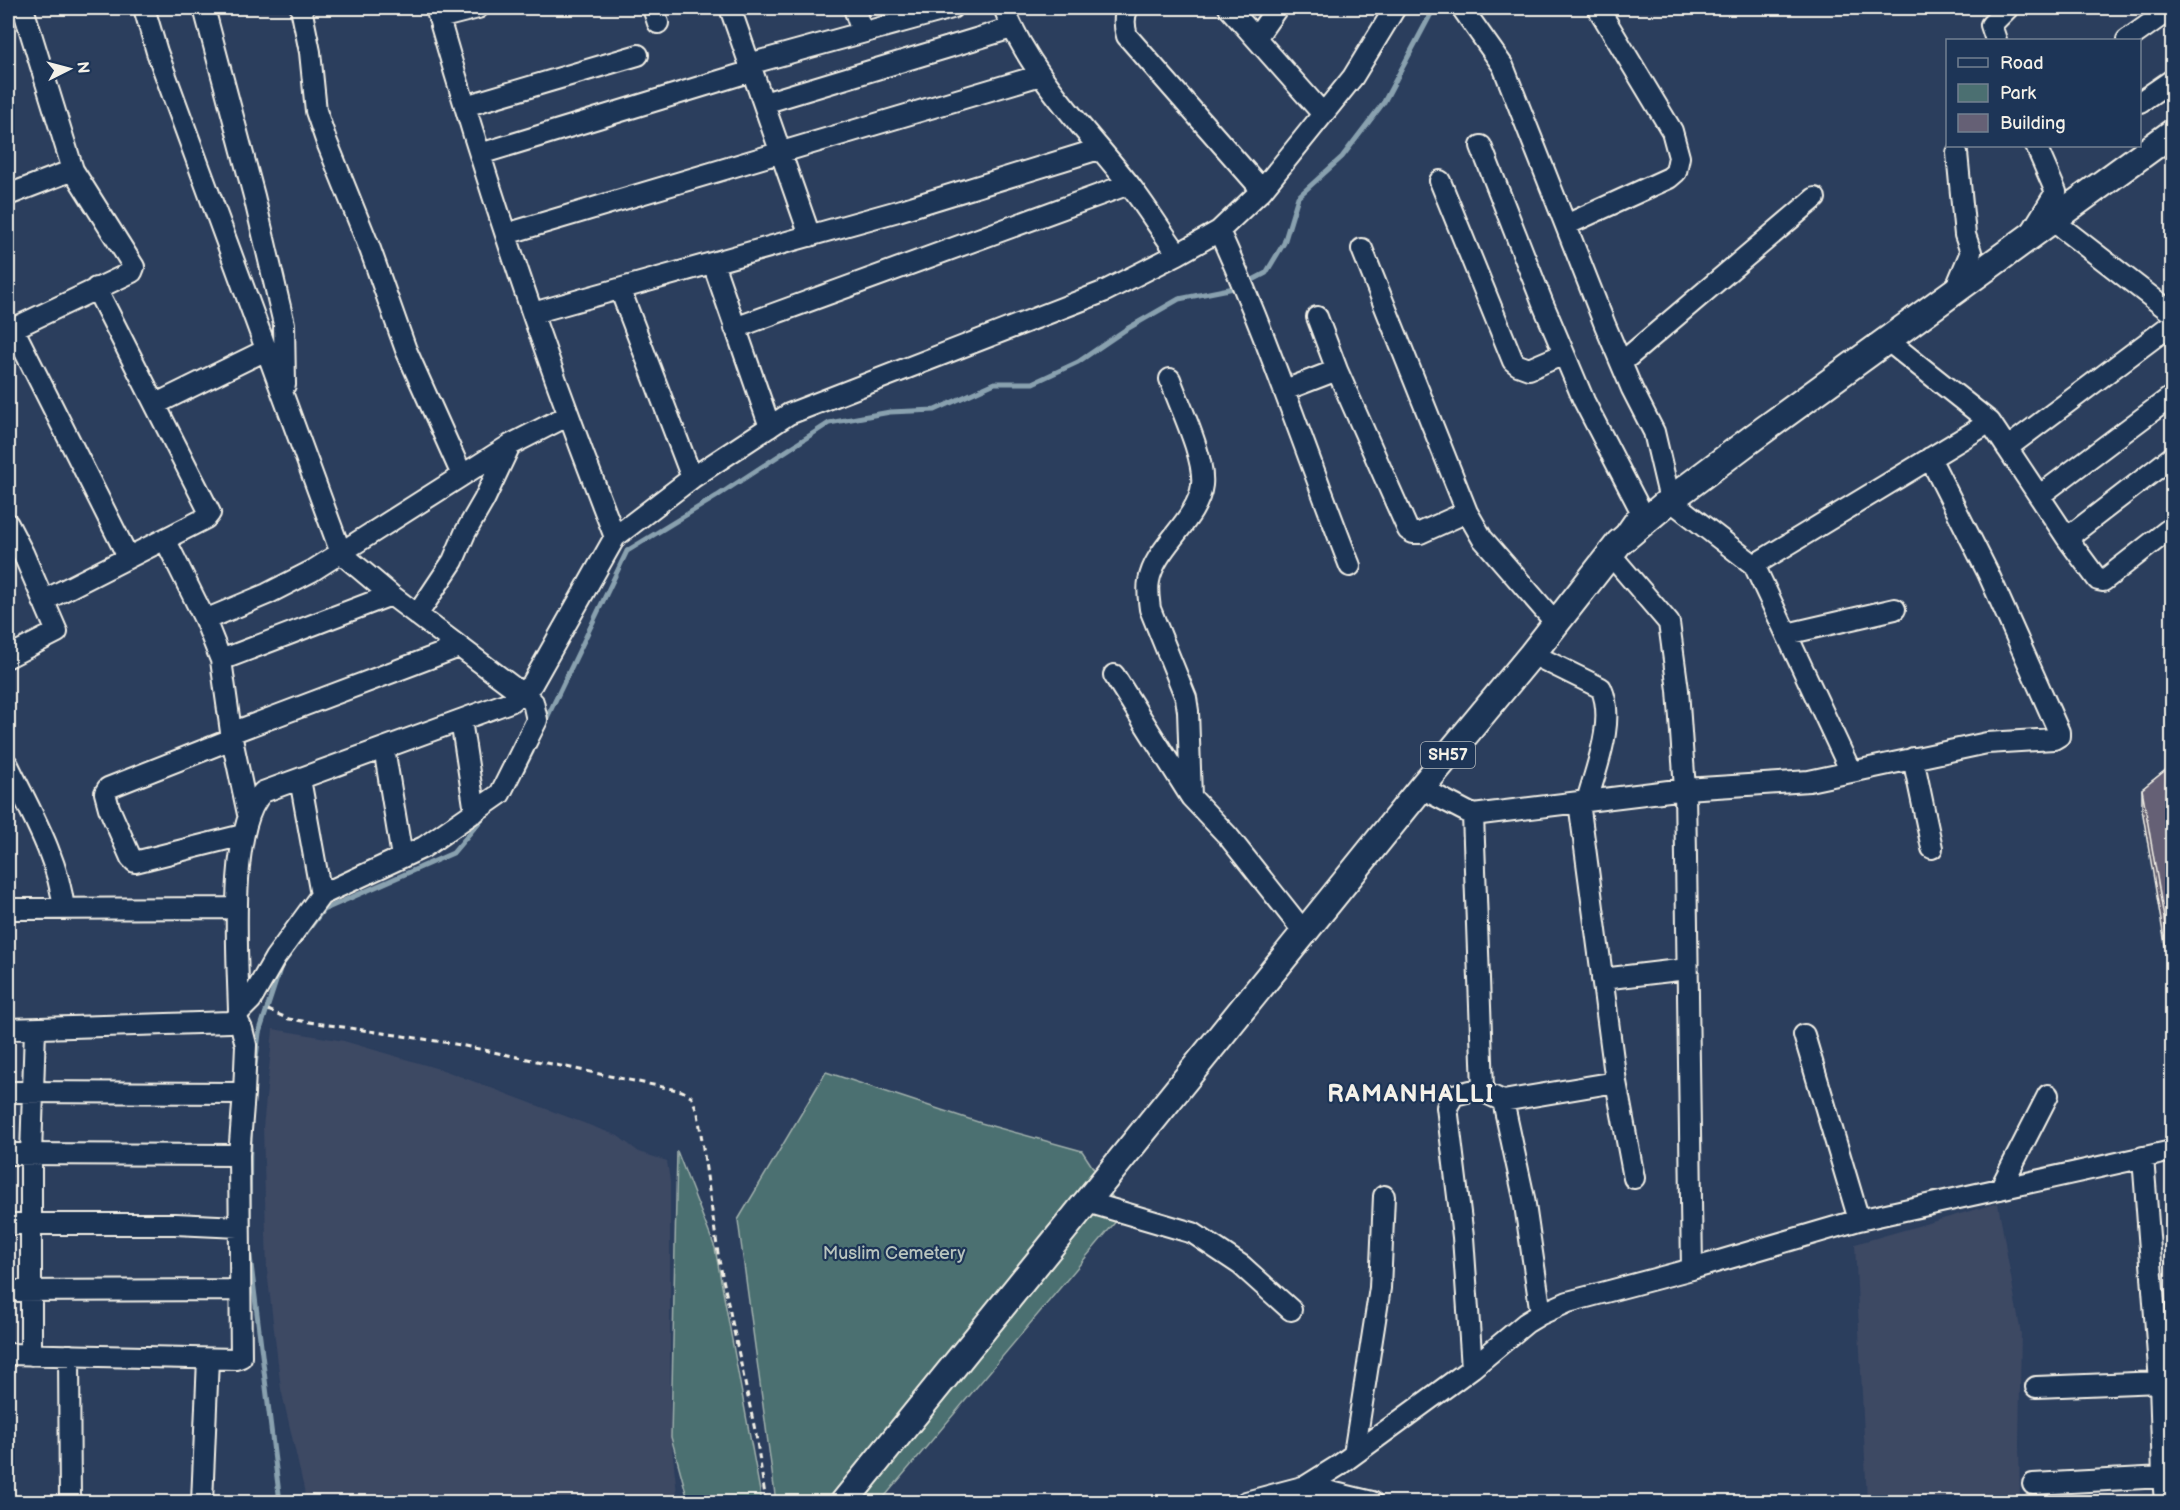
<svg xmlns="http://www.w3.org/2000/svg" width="2180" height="1510" font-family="'Balsamiq Sans',sans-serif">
<rect width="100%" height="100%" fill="#2b3e5d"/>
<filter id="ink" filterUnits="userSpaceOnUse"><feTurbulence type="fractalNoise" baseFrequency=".0167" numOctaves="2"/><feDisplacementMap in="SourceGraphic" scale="12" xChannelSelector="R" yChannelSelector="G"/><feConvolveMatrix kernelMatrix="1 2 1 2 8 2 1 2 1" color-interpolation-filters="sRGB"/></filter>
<g filter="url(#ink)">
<!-- built -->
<path fill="#3c4864" d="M273 1029 344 1041 446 1071 618 1136 639 1152 667 1161 670 1181V1426L677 1494 685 1502H305L304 1489 281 1389 267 1271 263 1127Z
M1998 1203 2021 1334 2019 1444 2020 1502H1867L1855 1244Z"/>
<!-- green -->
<path fill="#4b6f71" stroke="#a0b0ac" stroke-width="1.5" d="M826 1072 981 1123 1082 1151 1123 1213 880 1502H776L738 1220Z
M677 1151 715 1248 762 1502H722L687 1496 671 1437Z"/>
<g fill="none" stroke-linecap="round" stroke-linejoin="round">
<!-- stream -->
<path stroke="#89a1af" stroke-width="5" d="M1247 283 1266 273 1284 243 1298 197 1342 157 1384 102 1434 8
M544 724 627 551 717 496 829 423 890 412 935 410 995 383H1033L1078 362 1125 330 1179 299 1239 287
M517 777 523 770 532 752
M254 1074 259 1033 281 966 323 910 453 853 486 814
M249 1227 250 1134
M249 1248 280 1502"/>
<defs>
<path id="minor" d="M144 8 157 52 341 553 391 595 533 702 537 720 500 794 424 847 321 895 275 958 251 1000 239 1012
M204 8 254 196 284 324 285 385
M301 8 310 52 316 111 326 140 370 249 406 350 462 475
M436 8C487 187 547 364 615 537
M653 8 658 23
M730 8 810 236
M854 8 862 32
M1004 8C1030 75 1084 127 1128 183 1146 206 1161 231 1178 254
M1128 8C1123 17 1124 26 1127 36L1262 190
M1229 8 1323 114
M1462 8 1503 66 1605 325 1632 389 1654 432 1670 500 1754 565 1851 772
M439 18 478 8
M1256 38 1277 8
M1996 40 1991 25 2008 8
M2127 40 2172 8
M749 64 952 8
M2140 102 2172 80
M764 103 1012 28
M465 106 638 55
M1481 146 1543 304 1584 401 1641 511 1627 531
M480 154 752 71
M1440 181 1513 361 1518 365 1529 369 1564 354
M8 195 73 170
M2052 220 2172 313
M1566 225 1669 178 1676 172 1679 157 1672 131 1598 8
M1219 231C1269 340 1306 454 1350 566
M2032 231 2056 192 2036 146
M506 234 1041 75
M1362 249 1467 512 1482 538 1554 621 1546 634
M713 263 770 427
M620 289 692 478
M1955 290 1971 252 1965 235 1957 153
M533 313 898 211 1099 149
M1317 317 1337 370 1408 530 1413 533H1420L1467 512
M13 328 128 557
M735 328 1129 184
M8 331 132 272 134 267 73 170 23 8
M1621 363 1815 198
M1170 379C1180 407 1205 457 1202 485 1198 520 1154 548 1149 581 1147 590 1149 600 1150 609L1186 698 1188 711 1191 797
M1285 390 1337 370
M156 404 266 350
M1990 422 2067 538 2098 580 2103 581 2172 527
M2007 448 2172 324
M2039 496 2172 396
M8 524 23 553 57 632 8 657
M2067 538 2172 457
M165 539 205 620 221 660 232 739 248 814
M1610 554 1669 623 1678 690 1685 789 1809 781 1987 743 2054 739 2059 736V732L1988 573 1930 458
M1754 565 1990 422 1887 340
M43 601 206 518 210 513 96 288
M417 615 453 561 465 533 484 500 510 445
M205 620 267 594 312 571 510 445 567 416
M1787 634 1895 609
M1532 654 1601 688C1616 720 1596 768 1587 801
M221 660 391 595
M1114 675 1191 797 1228 836 1304 932
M461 720 475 812
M231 733 459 647
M232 739 108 788 105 793 109 808 131 858 135 862 243 835
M384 748 402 857
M1913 758 1932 848
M8 765C30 811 58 857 64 909
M300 779 321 895
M1421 788 1473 815 1483 1088 1488 1094 1503 1101 1616 1082 1579 802
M1473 815 1685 789 1692 1269 1568 1302 1541 1314
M8 909 237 908
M1602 979 1687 969
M8 1029 230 1022 237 1019
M1804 1035 1859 1220
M1616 1082 1634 1178
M8 1092 244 1093
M8 1154 239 1155
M2143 1157 2160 1382H2172
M2000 1189 2048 1095
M1087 1202 1193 1233 1241 1265 1291 1310
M8 1224H175L239 1227
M1692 1269 1859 1220 2172 1151
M8 1291 239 1290
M8 1354 236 1359 241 1357 239 1155 244 1093 246 1045 242 1029 237 1019 239 1012C238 962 227 827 263 792L510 702 532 684 615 537 692 478 789 414 1103 292 1178 254 1219 231 1262 190 1353 77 1395 8
M31 1355V1154L35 1029
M69 1355 70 1502
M1472 1368 1526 1323 1541 1314 1524 1198 1503 1101
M2036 1387 2160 1382 2163 1477H2172
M1354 1454 1380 1288 1384 1196
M2033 1484 2163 1477 2165 1502
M1306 1486 1372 1502
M202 1502 208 1359
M1246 1502 1306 1486 1338 1466 1472 1368 1463 1237 1447 1107 1454 1095 1483 1088"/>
<path id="major" d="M844 1502 1421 788 1532 654 1619 543 1670 500 1754 437 2172 133"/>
</defs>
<!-- minor casing -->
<use href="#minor" stroke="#f4f1e8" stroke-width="24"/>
<!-- major casing -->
<use href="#major" stroke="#f4f1e8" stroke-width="30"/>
<!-- path -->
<path stroke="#f4f1e8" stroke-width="3" stroke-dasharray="6 4.5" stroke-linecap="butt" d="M268 1010 289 1019 450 1043 682 1091 691 1096 698 1113 719 1260 756 1435 766 1502"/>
<!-- minor -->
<use href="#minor" stroke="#1d3557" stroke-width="20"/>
<!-- major -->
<use href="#major" stroke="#1d3557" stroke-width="26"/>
</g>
<!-- wall -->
<path fill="#575365" stroke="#f4f1e8" stroke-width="1.5" d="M2172 765V985L2142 809V789Z"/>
<!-- building -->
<path fill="#656075" stroke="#f4f1e8" stroke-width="1.5" d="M2172 765V965L2142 789Z"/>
</g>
<g text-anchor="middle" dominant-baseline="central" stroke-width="4.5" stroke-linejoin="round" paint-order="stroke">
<!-- shield labels -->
<rect fill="#1d3557" stroke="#b4b9bc" stroke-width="1.5" x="1421" y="742" width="54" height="26" rx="4.5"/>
<g font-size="16" font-weight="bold" fill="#f4f1e8">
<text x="1448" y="755">SH57</text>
</g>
<!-- park labels -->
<g font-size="18" fill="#b9c4be" stroke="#1d3557">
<text x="894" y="1253">Muslim Cemetery</text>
</g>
<!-- district labels -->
<g font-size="24" font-weight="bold" letter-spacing="1.5" fill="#f4f1e8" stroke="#1d3557">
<text x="1411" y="1094">RAMANHALLI</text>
</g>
</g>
<!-- margin -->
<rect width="2180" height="1510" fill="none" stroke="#1d3557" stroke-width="30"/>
<rect x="15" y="15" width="2150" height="1480" fill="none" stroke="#f4f1e8" stroke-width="2" filter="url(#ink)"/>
<!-- legend -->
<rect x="1946" y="39" width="195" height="108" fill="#1d3557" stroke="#738091" stroke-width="1.5"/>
<rect x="1958" y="58" width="30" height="9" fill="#1d3557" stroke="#738091" stroke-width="1.5"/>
<text x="2000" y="69" font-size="18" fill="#f4f1e8">Road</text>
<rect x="1958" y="84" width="30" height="18" fill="#4b6f71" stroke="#738091" stroke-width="1.5"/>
<text x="2000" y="99" font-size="18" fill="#f4f1e8">Park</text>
<rect x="1958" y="114" width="30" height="18" fill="#656075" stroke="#738091" stroke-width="1.5"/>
<text x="2000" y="129" font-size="18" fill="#f4f1e8">Building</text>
<!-- north arrow -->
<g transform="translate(69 69) rotate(84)" stroke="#1d3557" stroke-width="4.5" paint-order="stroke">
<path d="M0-4.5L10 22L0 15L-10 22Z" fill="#f4f1e8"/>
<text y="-9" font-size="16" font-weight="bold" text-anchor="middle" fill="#f4f1e8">N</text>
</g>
</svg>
